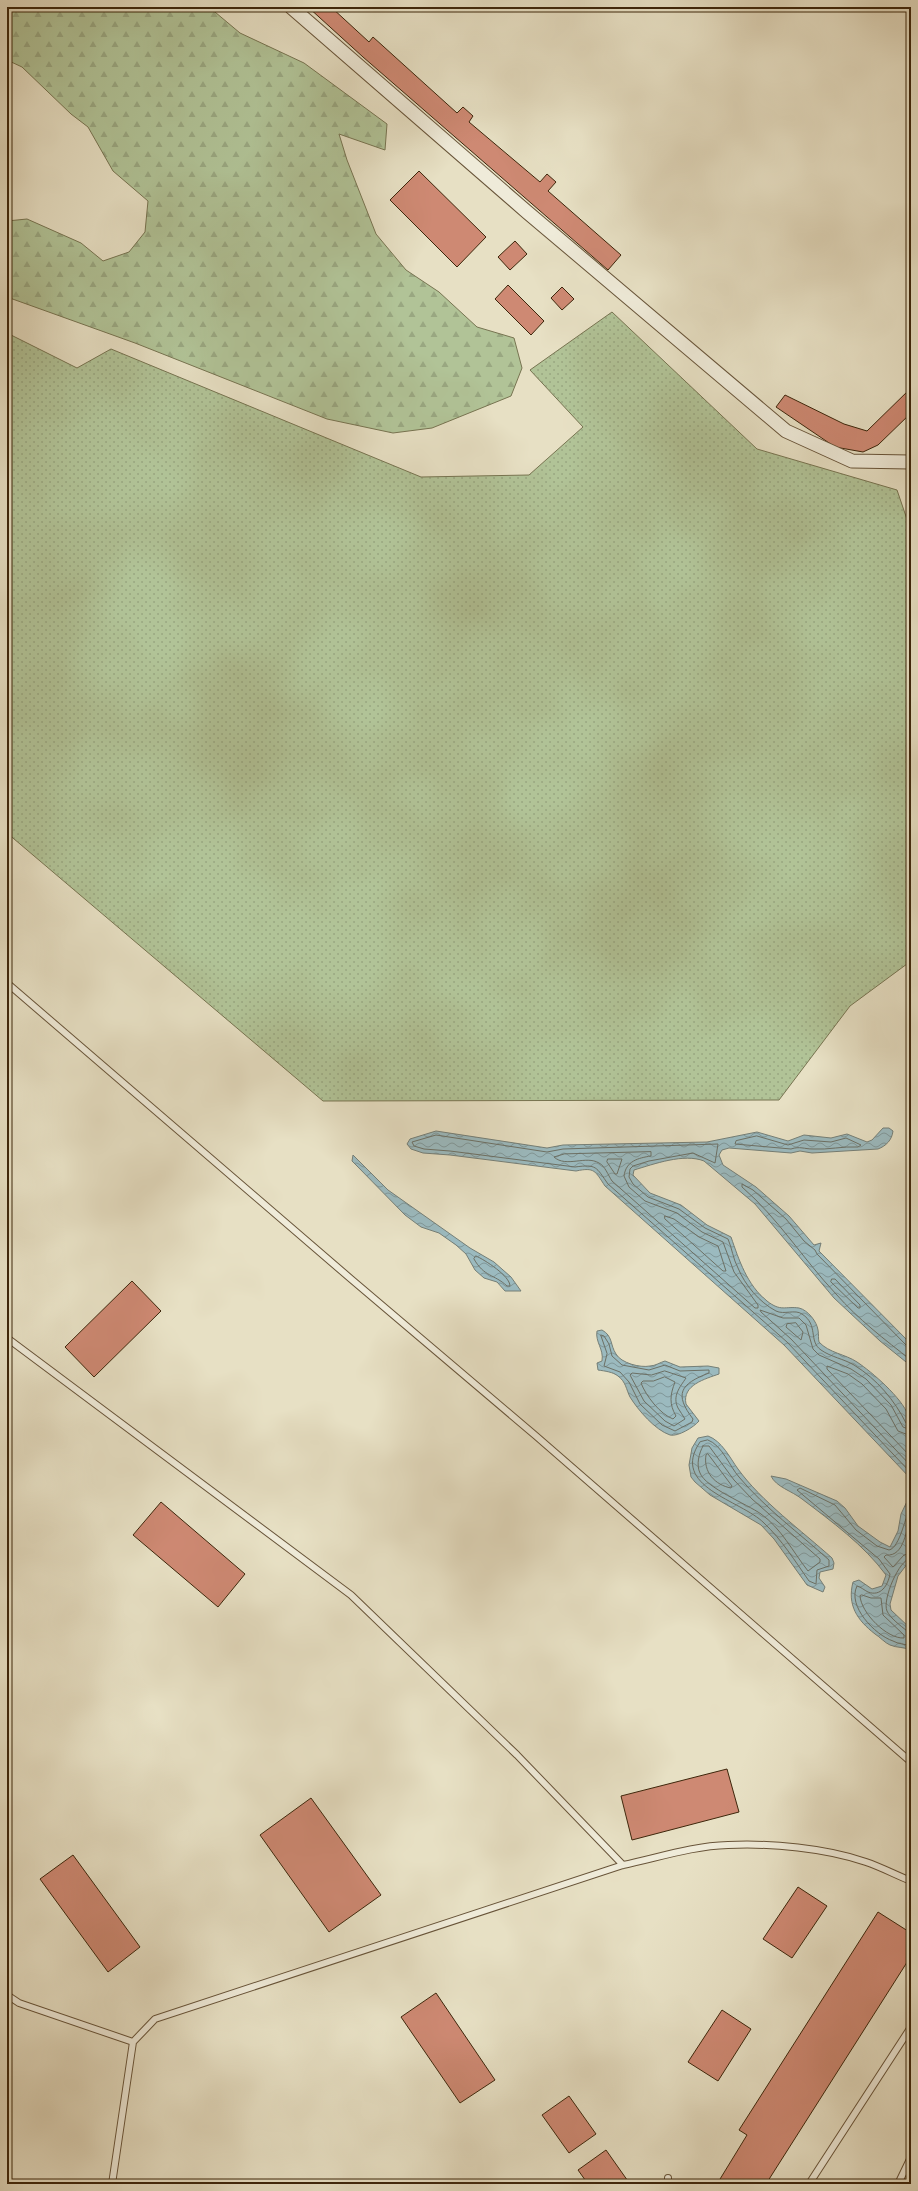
<svg xmlns="http://www.w3.org/2000/svg" width="918" height="2191" font-family="Alegreya,serif">
<defs>
<pattern id="forest-firs" width="22" height="20" patternUnits="userSpaceOnUse"><rect width="22" height="20" fill="#b1c397"/><path d="M5 1l3.5 6h-7zM16 11l3.5 6h-7z" fill="#99a781"/></pattern>
<pattern id="garden-dots" width="8" height="8" patternUnits="userSpaceOnUse"><rect width="8" height="8" fill="#b1c397"/><path d="M2 2h.1M6 6h.1" fill="none" stroke="#99a781" stroke-width="1.8" stroke-linecap="round"/></pattern>
<pattern id="water-waves" width="16" height="10" patternUnits="userSpaceOnUse"><rect width="16" height="10" fill="#9bbabf"/><path d="M0 5q4-4 8 0t8 0" fill="none" stroke="#809799"/></pattern>
</defs>
<rect width="100%" height="100%" fill="#e7e0c4"/>
<filter id="stains"><feTurbulence type="fractalNoise" baseFrequency=".005" numOctaves="4"/><feColorMatrix values="0 0 0 0 .2 0 0 0 0 .09 0 0 0 0 .02 0 0 0 .5 -.17"/></filter>
<radialGradient id="worn" r=".72"><stop offset=".6" stop-color="#630" stop-opacity="0"/><stop offset="1" stop-color="#630" stop-opacity=".3"/></radialGradient>
<!-- forest -->
<path fill="url(#forest-firs)" stroke="#777451" d="M7 7H209L240 33 304 63 387 124 385 150 339 134 347 160 376 234 406 270 439 292 477 327 514 338 522 368 511 396 432 428 393 433 327 419 135 343 7 297V221L27 219 81 243 103 261 129 252 145 232 148 201 113 171 88 127 71 114 22 67 7 60Z"/>
<!-- garden -->
<path fill="url(#garden-dots)" stroke="#777451" d="M612 312 757 449 897 490 911 531V961L850 1006 779 1100 323 1101 7 833V333L77 368 111 349 421 477 529 475 583 427 530 370Z"/>
<!-- water -->
<path fill="url(#water-waves)" stroke="#757f77" d="M883 1128H889L893 1131C892 1140 886 1146 878 1149L812 1153 800 1151 791 1153 729 1148 722 1150 719 1155 723 1165 756 1187 789 1216 814 1245 821 1243 819 1251 911 1344V1366L880 1341 834 1298 755 1204 704 1161C684 1153 654 1164 634 1170L633 1175 650 1193 681 1205 707 1225 731 1237C739 1260 747 1285 767 1301 781 1312 785 1306 799 1308 808 1310 817 1322 818 1330 819 1335 818 1338 819 1342 829 1353 845 1354 857 1362 872 1372 902 1398 908 1415 915 1434 911 1459 911 1479L784 1345 605 1186C595 1171 595 1167 576 1171L450 1155 423 1153 411 1149 407 1144 410 1139 436 1131 547 1148 563 1145 707 1142 757 1132 788 1141 804 1135 831 1138 847 1134 867 1142 872 1140Z
M353 1155 388 1190 470 1248 494 1262 511 1277 521 1291H505L497 1282 484 1278 475 1270 466 1254 456 1245 439 1233 421 1227 405 1215 357 1166 352 1161Z
M602 1330C613 1336 610 1345 616 1354 621 1363 640 1368 650 1366 655 1366 661 1362 665 1361L680 1367 708 1366 719 1368V1374C705 1379 682 1385 686 1404L699 1421C694 1427 678 1437 670 1435 655 1430 638 1410 630 1397 626 1389 626 1382 618 1376 613 1372 605 1371 598 1370L597 1363 602 1361C604 1349 595 1342 597 1331Z
M708 1436C722 1441 730 1458 738 1469 761 1501 802 1531 832 1558L834 1563 833 1569 820 1572 819 1578 825 1587 823 1592 807 1585 774 1539 761 1525 710 1495 695 1482 691 1477 689 1465 692 1448 698 1438Z
M771 1476 786 1479 837 1501 845 1508 858 1526 880 1542 890 1547 898 1531 901 1514 911 1493V1559L898 1576 890 1604 891 1610 911 1629V1650C905 1647 897 1648 890 1645 885 1643 880 1637 875 1634 857 1620 847 1605 853 1582L859 1580 872 1589 882 1586 886 1575C864 1545 831 1521 802 1499 792 1491 776 1487 771 1476Z"/>
<g fill="none" stroke-linecap="round" stroke-linejoin="round">
<!-- shore -->
<path stroke="#6c7065" stroke-width="1" d="M757 1136 788 1145 804 1140 831 1142 846 1138 861 1145 858 1147C843 1146 828 1150 813 1149 804 1149 800 1146 791 1149L735 1144 736 1141Z
M651 1152V1156C638 1158 626 1161 624 1176L629 1187 645 1201 677 1213 702 1232 723 1242 734 1272 758 1305V1308H755L612 1181C608 1175 605 1166 599 1163 586 1155 566 1168 554 1157L564 1154Z
M608 1159H622L617 1174H615L607 1162Z
M665 1216 674 1219 699 1237 718 1246 726 1271H723L665 1219Z
M476 1256C485 1260 510 1276 510 1286H507C494 1274 484 1277 474 1259Z
M832 1279H835L860 1305V1308H858L831 1282Z
M796 1323 803 1332 801 1340 786 1327 787 1324Z
M601 1335 604 1336 609 1344 612 1356 622 1365 649 1370 665 1365 680 1371 709 1370V1373C680 1384 674 1394 693 1419L692 1422 675 1431 662 1425 640 1404 629 1382 620 1372 604 1366 607 1354Z
M911 1346 906 1345 817 1254 815 1250 804 1241 786 1219 753 1190 742 1184V1187C778 1218 803 1259 836 1294 858 1319 885 1340 911 1360
M665 1371 686 1378C680 1387 672 1396 678 1408 680 1412 683 1415 685 1419L674 1426 665 1421 644 1401 630 1375 632 1373 651 1375Z
M665 1377 675 1382C670 1395 669 1404 676 1416L673 1419C660 1414 646 1396 641 1383L643 1381H653Z
M911 1425 906 1423C895 1401 877 1379 854 1365 844 1359 831 1357 821 1350 808 1341 819 1325 802 1314 795 1309 784 1315 776 1311 759 1302 745 1285 738 1268 733 1259 732 1248 728 1239L705 1228 679 1209 648 1197 633 1184 629 1177 630 1169 633 1166 649 1161 693 1153 715 1163 718 1144 563 1149 547 1152 436 1135 412 1142 414 1146 424 1149 450 1151 575 1167C597 1164 596 1167 608 1184L787 1342 911 1473
M911 1430 903 1427 891 1405 866 1379 851 1369 819 1355 813 1349 806 1325 799 1318H783L760 1310 761 1312 791 1339 911 1466
M911 1436 898 1431 886 1409 862 1384 848 1374 827 1366V1369L911 1457
M708 1440C722 1445 730 1467 739 1477 765 1508 799 1533 829 1560V1566L817 1570 816 1584 809 1581C795 1561 782 1540 764 1523 741 1500 669 1487 700 1442Z
M703 1446H709L734 1480 752 1499 820 1559V1562L808 1571C793 1552 781 1528 761 1514 747 1504 706 1488 700 1473 696 1465 699 1453 703 1446Z
M708 1454 732 1486 731 1488C715 1485 703 1472 706 1455Z
M911 1504C906 1514 900 1548 889 1550L877 1546 856 1530 835 1505 800 1488 797 1490 879 1559 890 1574C888 1585 881 1597 868 1592 864 1590 861 1587 857 1586 847 1606 875 1635 893 1641 898 1644 905 1644 911 1646
M911 1515C906 1528 905 1557 886 1555L884 1557 893 1567 904 1555 911 1553
M911 1558C899 1559 882 1600 887 1611 890 1618 901 1626 907 1631L911 1632
M862 1595 871 1598H881L883 1615 904 1635V1638C887 1639 861 1613 860 1596Z"/>
</g>
<!-- building -->
<path fill="#ce8973" stroke="#3d260b" d="M308 7H331L369 42 373 37 457 113 463 107 473 116 469 122 540 182 547 174 556 182 548 191 621 255 608 270 363 57Z
M419 171 486 237 457 267 390 200Z
M515 241 527 254 510 270 498 257Z
M508 285 544 321 531 335 495 299Z
M562 287 574 299 562 310 551 298Z
M911 388V413L878 445 863 452 835 447 776 407 785 395 844 424 867 431Z
M132 1281 161 1311 94 1377 65 1347Z
M161 1502 245 1574 218 1607 133 1535Z
M727 1769 739 1812 632 1840 621 1796Z
M311 1798 381 1895 329 1932 260 1835Z
M73 1855 140 1947 108 1972 40 1879Z
M798 1887 827 1906 792 1958 763 1939Z
M878 1912 911 1933V1956L766 2184H717L747 2135 739 2130Z
M436 1993 495 2080 460 2103 401 2017Z
M722 2010 751 2029 718 2081 688 2062Z
M569 2096 596 2134 569 2153 542 2115Z
M606 2150 630 2184H588L578 2170Z"/>
<g fill="none" stroke-linecap="round" stroke-linejoin="round">
<defs>
<path id="lane" d="M7 983 351 1279 536 1436 911 1762
M7 1338 351 1595 517 1755 623 1865
M7 1995 19 2003 133 2042
M112 2184 133 2042 155 2019 623 1865C657 1858 692 1846 728 1845 770 1843 826 1848 866 1862 881 1867 896 1875 911 1881
M668 2184V2178
M809 2184 911 2027
M898 2184 911 2157"/>
<path id="street" d="M291 7 527 212 786 431 852 461 910 462 911 464"/>
</defs>
<!-- lane casing -->
<use href="#lane" stroke="#685439" stroke-width="8"/>
<!-- street casing -->
<use href="#street" stroke="#685439" stroke-width="15"/>
<!-- lane -->
<use href="#lane" stroke="#efebd9" stroke-width="6"/>
<!-- street -->
<use href="#street" stroke="#efebd9" stroke-width="13"/>
</g>
<!-- margin -->
<rect width="918" height="2191" fill="none" stroke="#e7e0c4" stroke-width="24"/>
<rect x="8" y="8" width="902" height="2175" fill="none" stroke="#3d260b" stroke-width="2"/>
<rect x="12" y="12" width="894" height="2167" fill="none" stroke="#3d260b"/>
<rect width="100%" height="100%" filter="url(#stains)"/>
<rect width="100%" height="100%" fill="url(#worn)"/>
</svg>
